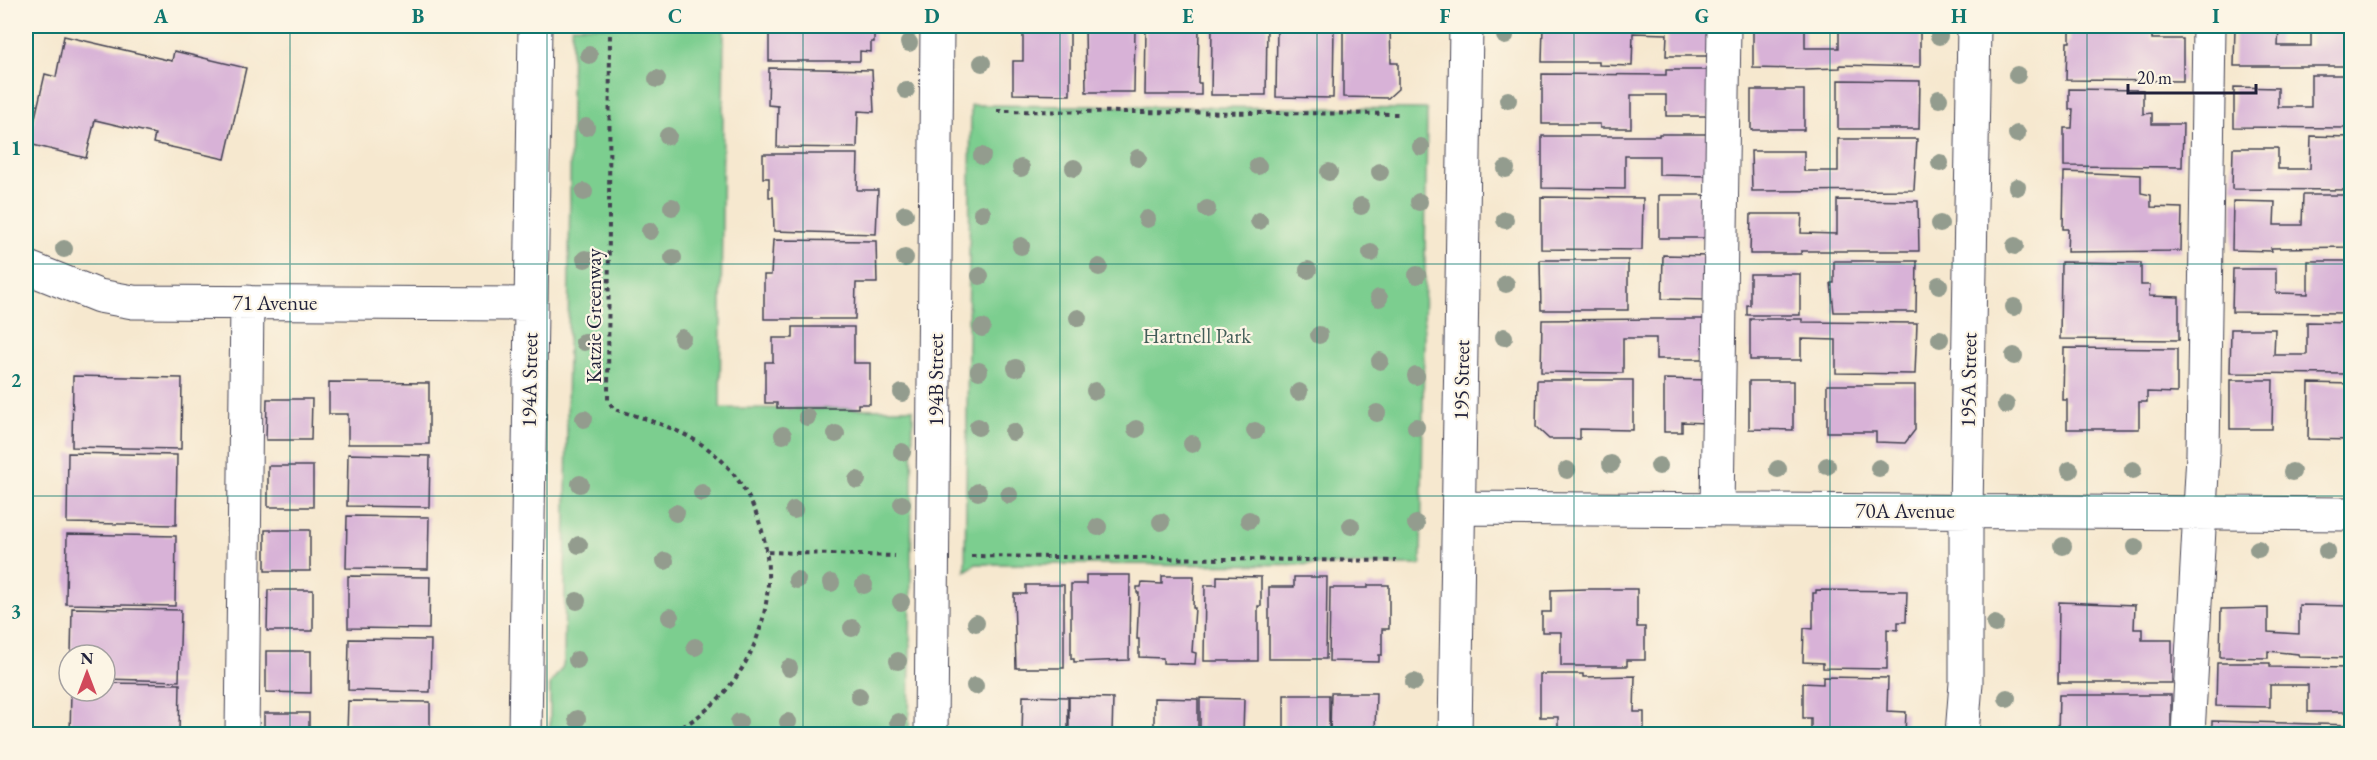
<svg xmlns="http://www.w3.org/2000/svg" width="2377" height="760" font-family="'EB Garamond',serif">
<rect width="100%" height="100%" fill="#fcf5e5"/>
<filter id="ink" filterUnits="userSpaceOnUse"><feTurbulence type="fractalNoise" baseFrequency=".0167" numOctaves="2"/><feDisplacementMap in="SourceGraphic" scale="12" xChannelSelector="R" yChannelSelector="G"/><feConvolveMatrix kernelMatrix="1 2 1 2 8 2 1 2 1" color-interpolation-filters="sRGB"/></filter>
<filter id="wash" filterUnits="userSpaceOnUse"><feTurbulence type="fractalNoise" baseFrequency=".008" numOctaves="4" result="noise"/><feDisplacementMap in="SourceGraphic" scale="24" xChannelSelector="R" yChannelSelector="G"/><feGaussianBlur stdDeviation="1.35" result="paint"/><feColorMatrix in="noise" values="0 0 0 0 0 0 0 0 0 0 0 0 0 0 0 0 0 1.4 0 .05"/><feComposite in="paint" operator="in"/></filter>
<g filter="url(#wash)">
<rect width="100%" height="100%" fill="#f6e8cf"/>
<!-- green -->
<path fill="#7cce8f" stroke="#4f7865" stroke-width="1.5" d="M572 26H724L720 408 913 409 909 734H550V684L562 668 564 661Z
M971 105 1427 109 1421 565 976 564 965 571Z"/>
<g id="blocks">
<!-- building -->
<path fill="#d8b2d7" d="M769 26H874V42H871V52L860 51V61H769Z
M1023 26H1070V95L1013 94V61H1023Z
M1085 26H1135L1134 92H1086Z
M1146 26H1199L1198 83H1201V95H1145Z
M1212 26H1267L1266 95H1211Z
M1277 26H1334L1333 98 1276 97Z
M1343 26H1390L1391 63H1398V89L1388 98 1343 97Z
M1543 26H1711V56H1666L1667 34 1633 33 1632 66 1599 65V62H1542Z
M1839 26H1920V67L1840 65V68L1804 69 1753 68V29H1805V48H1839Z
M2070 26H2145L2152 27V39H2183V81L2066 80 2067 42H2070Z
M2235 26H2279L2278 46H2311V26H2352V66H2234Z
M64 36 172 61 174 51 246 68 225 159 153 143 155 134 95 120 86 158 29 144 45 74 56 77Z
M769 68 872 70 874 112 858 111 857 148 777 147 778 106 768 105Z
M1666 70H1710V116H1666V95H1631V128H1600V124H1542V74L1666 75Z
M2311 75H2352V128L2234 127V87L2278 88V107H2311Z
M1838 80 1920 81 1919 129H1838Z
M2069 89 2143 90V114L2152 113V124H2183L2182 167 2064 166V128H2072L2073 109H2069Z
M1751 90H1804V130H1751Z
M1659 134H1710V176L1659 175V156H1625V189L1542 188V136H1659Z
M2311 136 2352 137V190L2232 189 2233 148H2278V169H2310Z
M1838 139H1917L1914 190 1752 191 1751 151H1804V171H1838Z
M763 154H858L857 190H878L876 234 774 231 773 197H769V178H763Z
M2064 172 2141 175V193L2151 195V207L2182 208 2181 251 2067 252 2068 229H2063Z
M1659 195H1711V238H1659Z
M2303 195H2352V247L2271 248 2272 251 2232 250 2233 201 2275 202 2274 225H2302Z
M1541 197 1643 198 1642 250 1541 249Z
M1837 200 1918 201 1919 251H1801V254H1750L1751 214H1802L1801 233 1837 234Z
M773 240 876 241 877 283H856L855 319H764V275H771Z
M1663 255 1708 256 1707 300 1662 299Z
M1540 260H1628V310H1541Z
M1834 261H1917L1916 312H1834L1831 283H1834Z
M2308 261H2352V313L2232 312 2233 269H2276V293L2308 294Z
M2061 262 2141 263V285H2150L2149 296 2179 297V340L2060 339Z
M1750 274H1800V315H1747V305H1750Z
M1656 319H1708V359H1656V338H1623V373L1541 372 1542 320Z
M1750 319H1802V322L1917 323 1915 374 1836 373V340L1801 339V360H1750Z
M2307 322 2352 323V374L2230 373 2231 329H2275L2274 355H2307Z
M793 327H854V363H870V404H858V408H777V403H765V362H773V338H793Z
M2064 348 2177 349V393L2147 392V402H2139V429H2067V400H2063Z
M73 376 182 378 181 449 72 447Z
M1664 379 1708 380 1707 423 1682 422V432H1664Z
M1537 380H1633V430L1580 429V439H1549L1536 427Z
M2230 380H2273L2272 429H2230Z
M1749 381H1793V430L1749 429Z
M329 382 429 383V444H348V414H329Z
M2309 383 2352 384V440L2308 439Z
M1827 385H1915V430L1905 443 1876 442V432H1827Z
M267 399H312L311 440H266Z
M68 453 177 455 176 525 67 523Z
M348 454 430 456 429 507 347 506Z
M268 466H313V507H268Z
M347 516 429 517 428 569 346 568Z
M265 530H310V571H265Z
M67 534 176 536 175 606 66 604Z
M1086 575H1130L1129 660 1074 662V659H1071V584H1086Z
M348 576 430 577 429 629 348 628Z
M1162 576H1194L1193 608H1195L1192 652 1196 653 1195 664 1163 663V658L1139 657V639H1137L1139 593H1137V587H1141L1142 583 1162 584Z
M1217 576 1261 577V606H1258V661H1204L1205 585H1217Z
M1294 577H1327L1326 659H1269V587H1294Z
M1026 585H1064V668H1016L1014 594H1026Z
M1368 585H1389V629H1382V655H1379V662L1329 661 1330 588H1368Z
M1587 589H1637V627H1645V660H1627V666H1561V632H1542V612H1551V590Z
M268 590H313V631H267Z
M1816 590 1907 591 1906 622H1898V630L1887 629V669L1823 668V663L1803 662 1804 628 1813 629V593H1816Z
M2059 602 2135 605 2134 629H2142V640H2172V683H2058Z
M2299 605 2352 606V658L2299 657 2298 654 2268 651V658L2220 657 2221 609 2268 608V632L2299 634Z
M72 608 181 610 179 681 105 679V655H71Z
M349 639 431 640 430 692 348 690Z
M266 651H311V693L266 692Z
M2217 663H2270V667L2352 668V712H2308V685H2270V707L2216 706Z
M1540 674H1583V677L1635 676 1634 712H1644V734H1558V717H1540Z
M1823 677 1888 678 1887 711 1906 712 1905 734H1811V718H1803V683L1823 684Z
M105 683 180 684 179 734H70L71 691H105Z
M1331 693H1376L1375 734H1330Z
M1284 695H1329V734H1284Z
M2059 695H2171V734H2058Z
M1023 696 1068 697V734H1022Z
M1069 697 1113 698 1112 734H1069Z
M1154 698 1198 699V734H1154Z
M1200 698 1244 699 1243 734H1200Z
M348 701 430 702V734H347Z
M264 713H309V734H264Z
M2212 721 2352 725V734H2212Z"/>
</g>
</g>
<g filter="url(#ink)">
<use href="#blocks" fill-opacity="0" stroke="#424051" stroke-width="1.5"/>
<g fill="none" stroke-linecap="round" stroke-linejoin="round">
<defs>
<path id="minor" d="M26 267 99 296 133 302 530 304
M1459 508 2352 514
M1717 510 1724 26
M242 734 247 302
M525 734 535 26
M931 734 937 26
M1455 734 1466 26
M1962 734 1966 683V511L1974 26
M2188 734 2203 454 2209 26"/>
</defs>
<!-- minor casing -->
<use href="#minor" stroke="#424051" stroke-width="35"/>
<!-- path -->
<path stroke="#424051" stroke-width="4" stroke-dasharray="4.5 4.5" stroke-linecap="butt" d="M610 26 608 400 614 409C659 423 705 435 735 476 800 563 765 690 668 734
M997 111 1402 114
M768 552 895 556
M971 556 1396 561"/>
<!-- minor -->
<use href="#minor" stroke="#fff" stroke-width="33"/>
</g>
<!-- trees -->
<g fill="#939c8e">
<circle cx="1505" cy="36" r="9"/>
<circle cx="1939" cy="36" r="9"/>
<circle cx="909" cy="43" r="9"/>
<circle cx="589" cy="55" r="9"/>
<circle cx="982" cy="63" r="9"/>
<circle cx="2017" cy="75" r="9"/>
<circle cx="657" cy="79" r="9"/>
<circle cx="906" cy="90" r="9"/>
<circle cx="1939" cy="99" r="9"/>
<circle cx="1508" cy="100" r="9"/>
<circle cx="586" cy="127" r="9"/>
<circle cx="2017" cy="134" r="9"/>
<circle cx="668" cy="136" r="9"/>
<circle cx="1421" cy="147" r="9"/>
<circle cx="982" cy="156" r="9"/>
<circle cx="1138" cy="158" r="9"/>
<circle cx="1940" cy="163" r="9"/>
<circle cx="1258" cy="166" r="9"/>
<circle cx="1021" cy="168" r="9"/>
<circle cx="1074" cy="168" r="9"/>
<circle cx="1506" cy="169" r="9"/>
<circle cx="1329" cy="172" r="9"/>
<circle cx="1380" cy="172" r="9"/>
<circle cx="2017" cy="187" r="9"/>
<circle cx="584" cy="192" r="9"/>
<circle cx="1419" cy="202" r="9"/>
<circle cx="1361" cy="206" r="9"/>
<circle cx="672" cy="207" r="9"/>
<circle cx="1207" cy="209" r="9"/>
<circle cx="982" cy="213" r="9"/>
<circle cx="905" cy="214" r="9"/>
<circle cx="1147" cy="219" r="9"/>
<circle cx="1505" cy="220" r="9"/>
<circle cx="1259" cy="221" r="9"/>
<circle cx="1940" cy="224" r="9"/>
<circle cx="650" cy="231" r="9"/>
<circle cx="1021" cy="246" r="9"/>
<circle cx="2015" cy="246" r="9"/>
<circle cx="64" cy="249" r="9"/>
<circle cx="1371" cy="253" r="9"/>
<circle cx="673" cy="258" r="9"/>
<circle cx="905" cy="258" r="9"/>
<circle cx="585" cy="259" r="9"/>
<circle cx="1099" cy="267" r="9"/>
<circle cx="1308" cy="270" r="9"/>
<circle cx="1417" cy="275" r="9"/>
<circle cx="980" cy="276" r="9"/>
<circle cx="1506" cy="284" r="9"/>
<circle cx="1939" cy="285" r="9"/>
<circle cx="1379" cy="298" r="9"/>
<circle cx="2014" cy="307" r="9"/>
<circle cx="1078" cy="318" r="9"/>
<circle cx="982" cy="328" r="9"/>
<circle cx="1319" cy="335" r="9"/>
<circle cx="1504" cy="337" r="9"/>
<circle cx="682" cy="338" r="9"/>
<circle cx="1940" cy="339" r="9"/>
<circle cx="584" cy="342" r="9"/>
<circle cx="2014" cy="356" r="9"/>
<circle cx="1380" cy="361" r="9"/>
<circle cx="1016" cy="368" r="9"/>
<circle cx="979" cy="371" r="9"/>
<circle cx="1416" cy="376" r="9"/>
<circle cx="1095" cy="391" r="9"/>
<circle cx="1299" cy="392" r="9"/>
<circle cx="902" cy="393" r="9"/>
<circle cx="2006" cy="405" r="9"/>
<circle cx="1377" cy="413" r="9"/>
<circle cx="807" cy="417" r="9"/>
<circle cx="584" cy="419" r="9"/>
<circle cx="978" cy="427" r="9"/>
<circle cx="1416" cy="427" r="9"/>
<circle cx="1136" cy="429" r="9"/>
<circle cx="1255" cy="431" r="9"/>
<circle cx="1013" cy="432" r="9"/>
<circle cx="836" cy="434" r="9"/>
<circle cx="783" cy="435" r="9"/>
<circle cx="1192" cy="444" r="9"/>
<circle cx="902" cy="452" r="9"/>
<circle cx="1611" cy="464" r="9"/>
<circle cx="1659" cy="466" r="9"/>
<circle cx="1827" cy="466" r="9"/>
<circle cx="1879" cy="468" r="9"/>
<circle cx="1778" cy="469" r="9"/>
<circle cx="1567" cy="470" r="9"/>
<circle cx="2070" cy="470" r="9"/>
<circle cx="2133" cy="470" r="9"/>
<circle cx="2292" cy="472" r="9"/>
<circle cx="857" cy="480" r="9"/>
<circle cx="580" cy="484" r="9"/>
<circle cx="978" cy="492" r="9"/>
<circle cx="702" cy="493" r="9"/>
<circle cx="1009" cy="495" r="9"/>
<circle cx="902" cy="504" r="9"/>
<circle cx="794" cy="510" r="9"/>
<circle cx="676" cy="513" r="9"/>
<circle cx="1249" cy="520" r="9"/>
<circle cx="1161" cy="522" r="9"/>
<circle cx="1416" cy="524" r="9"/>
<circle cx="1351" cy="526" r="9"/>
<circle cx="1098" cy="527" r="9"/>
<circle cx="579" cy="545" r="9"/>
<circle cx="2063" cy="546" r="9"/>
<circle cx="2135" cy="547" r="9"/>
<circle cx="2258" cy="549" r="9"/>
<circle cx="2327" cy="551" r="9"/>
<circle cx="665" cy="561" r="9"/>
<circle cx="797" cy="580" r="9"/>
<circle cx="831" cy="583" r="9"/>
<circle cx="864" cy="585" r="9"/>
<circle cx="577" cy="601" r="9"/>
<circle cx="901" cy="602" r="9"/>
<circle cx="670" cy="617" r="9"/>
<circle cx="976" cy="623" r="9"/>
<circle cx="1995" cy="624" r="9"/>
<circle cx="852" cy="628" r="9"/>
<circle cx="695" cy="647" r="9"/>
<circle cx="577" cy="660" r="9"/>
<circle cx="898" cy="661" r="9"/>
<circle cx="789" cy="668" r="9"/>
<circle cx="1414" cy="682" r="9"/>
<circle cx="975" cy="686" r="9"/>
<circle cx="859" cy="696" r="9"/>
<circle cx="2007" cy="698" r="9"/>
<circle cx="577" cy="719" r="9"/>
<circle cx="739" cy="722" r="9"/>
<circle cx="788" cy="722" r="9"/>
<circle cx="898" cy="722" r="9"/>
</g>
</g>
<!-- grid -->
<path fill="none" stroke="#0f766e" stroke-width="1.5" stroke-opacity="0.55" d="M290 26V734M547 26V734M803 26V734M1060 26V734M1317 26V734M1574 26V734M1830 26V734M2087 26V734M26 264H2352M26 496H2352"/>
<g text-anchor="middle" dominant-baseline="central" stroke-width="4.5" stroke-linejoin="round" paint-order="stroke">
<!-- street labels -->
<g font-size="21" fill="#22223b" stroke="#fcf5e5">
<text x="275" y="302">71 Avenue</text>
<text transform="translate(593 316) rotate(-90)">Katzie Greenway</text>
<text transform="translate(529 380) rotate(-89)">194A Street</text>
<text transform="translate(935 380) rotate(-90)">194B Street</text>
<text transform="translate(1461 380) rotate(-89)">195 Street</text>
<text transform="translate(1968 380) rotate(-89)">195A Street</text>
<text x="1905" y="510">70A Avenue</text>
</g>
<!-- park labels -->
<g font-size="21" fill="#425e58" stroke="#fcf5e5">
<text x="1197" y="335">Hartnell Park</text>
</g>
</g>
<!-- margin -->
<rect width="2377" height="760" fill="none" stroke="#fcf5e5" stroke-width="66"/>
<!-- north arrow -->
<g transform="translate(87 673)"><circle r="28" fill="#fcf5e5" stroke="#a5a1a1" stroke-width="1.5"/>
<path d="M0-4.5L10 22L0 15L-10 22Z" fill="#d1495b"/>
<text y="-9" font-size="16" font-weight="bold" text-anchor="middle" fill="#22223b">N</text>
</g>
<!-- scale -->
<path d="M2128 84v9h128v-9" fill="none" stroke="#22223b" stroke-width="3"/>
<text x="2137" y="84" font-size="18" fill="#22223b" stroke="#fcf5e5" stroke-width="4.5" paint-order="stroke">20 m</text>
<rect x="33" y="33" width="2311" height="694" fill="none" stroke="#0f766e" stroke-width="2"/>
<g font-size="20" text-anchor="middle" font-weight="bold" fill="#0f766e">
<text x="161" y="23">A</text>
<text x="418" y="23">B</text>
<text x="675" y="23">C</text>
<text x="932" y="23">D</text>
<text x="1188" y="23">E</text>
<text x="1445" y="23">F</text>
<text x="1702" y="23">G</text>
<text x="1959" y="23">H</text>
<text x="2216" y="23">I</text>
<text x="16" y="155">1</text>
<text x="16" y="387">2</text>
<text x="16" y="618">3</text>
</g>
</svg>
